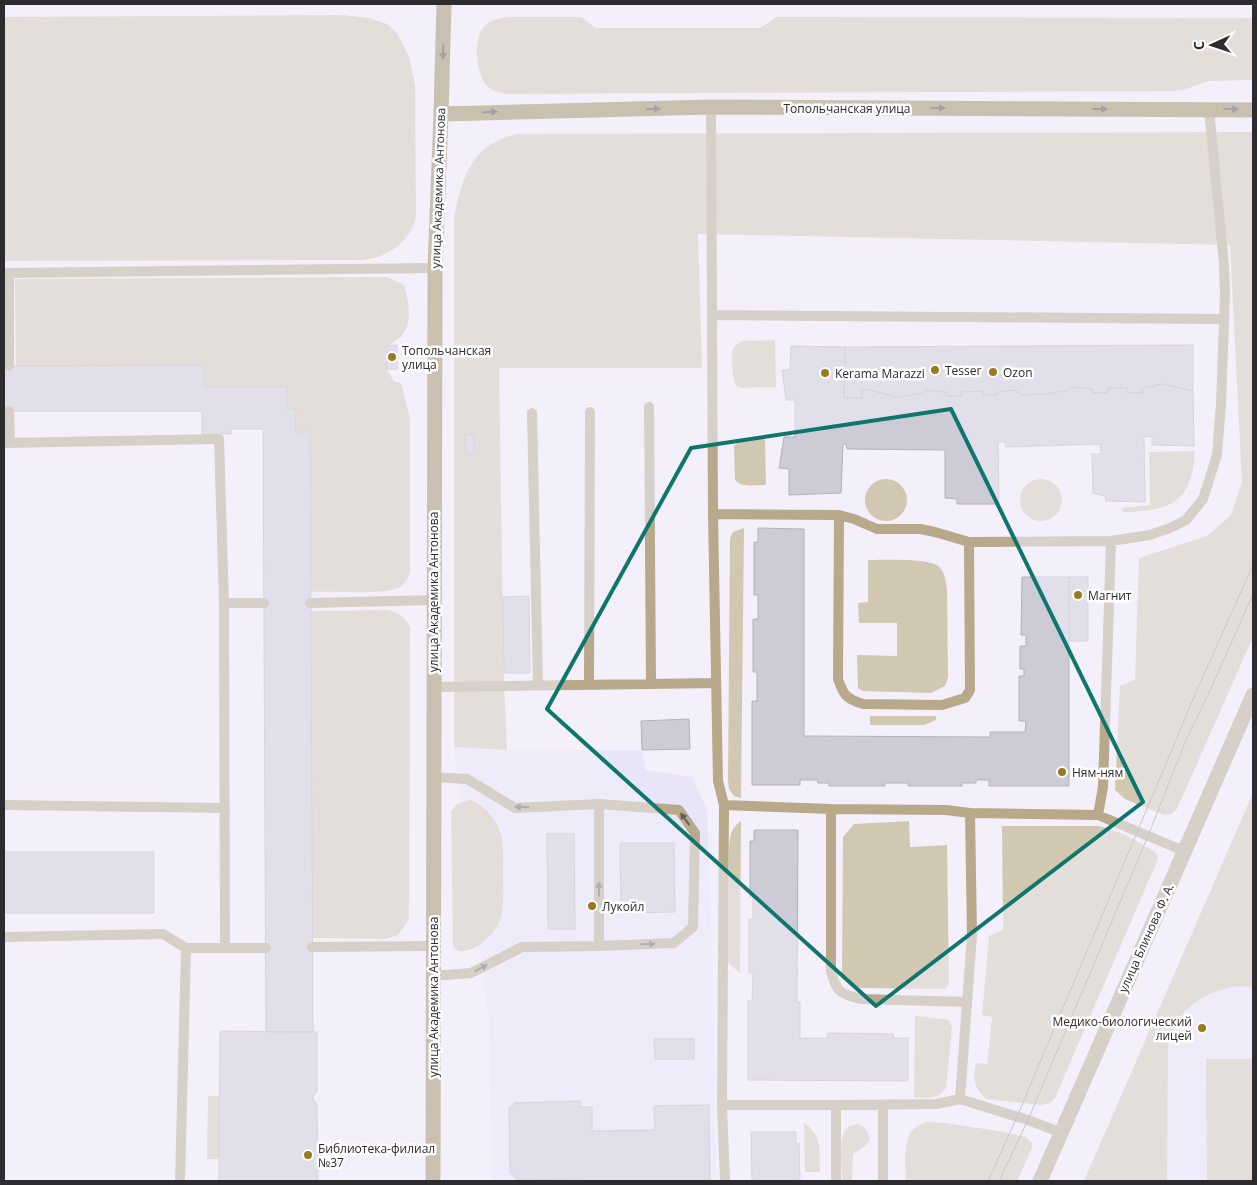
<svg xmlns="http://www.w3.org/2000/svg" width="1257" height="1185" font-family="'Open Sans',sans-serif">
<rect width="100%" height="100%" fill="#f3f0fc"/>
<!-- built -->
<path fill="#e9e5f8" d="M454 747 507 750H642L646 770 692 777 707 809 714 1004 716 1181H491L489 1020Z
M1253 793V1181H1084L1218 875Z"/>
<!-- green -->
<path fill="#d2c8b2" d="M343 15 369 18 387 24 397 33 409 57 415 85 416 217C409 243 388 258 361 260L4 261V17Z
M509 17H582L595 28H760L777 17 1253 18V80L1208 81 1184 90 1173 91 507 94C503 93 496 92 492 90 475 81 471 35 487 24 493 19 502 18 509 17Z
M1253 132V637L1177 809 1171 814 1164 815 1125 799 1115 790 1120 686 1135 680 1139 558 1207 536 1231 515 1242 482 1230 245 698 234 702 368H499L504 686 507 750 454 747V218C460 188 467 156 497 141 502 138 509 136 516 134Z
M387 277 404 285C409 301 413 323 401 337 398 340 391 343 387 346V369L394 382 401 383 410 418V573C407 580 405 585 398 588 382 595 330 591 310 592V432H295L296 409H287V387H204V365L16 366 15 279Z
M775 340 776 387 742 388 737 386C732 380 731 357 733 349 735 345 738 343 742 341Z
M742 438H765L766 485C756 485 742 488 735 480L734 446Z
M1195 451C1192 503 1171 511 1123 512L1122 508 1150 505 1149 452Z
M865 500a21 21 0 1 1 42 0a21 21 0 1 1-42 0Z
M1020 500a21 21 0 1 1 42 0a21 21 0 1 1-42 0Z
M744 528 741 798 734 796 729 789 728 780 730 538 733 532Z
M868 560C882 560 928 558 938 566 945 571 945 580 947 588L948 677 945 686 931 693 863 691 858 688 857 655 897 656V623H859L858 603 868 602Z
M388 610C400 613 405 617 410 627L409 920 398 935 385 939 312 938 311 611Z
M870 716H936V720L924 725H870Z
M1253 793V988C1231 981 1195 997 1181 1016 1173 1026 1170 1036 1168 1048L1167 1181H1084Z
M470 800C477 801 481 806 486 810 506 829 503 849 503 875 503 902 507 923 483 942 476 948 468 952 458 951L453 946 451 811 457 804Z
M741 821 740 973 728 963 729 852C730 839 729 829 741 821Z
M909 821 910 847 947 845 949 984 946 988 940 989 861 988C851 985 846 983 842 973L843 837 854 824Z
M1002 826H1098C1119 830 1138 841 1156 853L1158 859 1055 1098 1050 1103 1041 1105 986 1099C973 1087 973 1080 976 1063L987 1064 992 1017 982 1015 989 936 1003 930Z
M915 1016 944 1019 949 1020 952 1027 946 1088C939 1100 926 1097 914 1098Z
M1206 1059H1253V1181H1207Z
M208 1096H219V1159H207Z
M927 1122 946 1123 998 1131 1026 1137 1032 1143V1148L1017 1181H906C906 1166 901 1137 916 1127 919 1125 924 1123 927 1122Z
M804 1123C823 1135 819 1152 820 1172H805Z
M857 1124C865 1126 874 1136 867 1144 864 1148 857 1151 853 1154L852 1181H842C842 1169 838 1138 846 1129 849 1126 853 1125 857 1124Z"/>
<!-- building -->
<path fill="#cdcbd6" stroke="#b4b1bd" d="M387 345H397V369H387Z
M1193 345V391L1163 384 1142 388V393H1128L1127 388H1108V393H1092V389L1071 387 1068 390 1048 394 1022 395 1016 390 997 392 998 395H984L983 391 961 392 962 396H946V392L925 390 924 393 898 397 869 390H862V398H844L845 347Z
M791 346 845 347 844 398H862V390H869L898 397 924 393 925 390 946 392V396H962L961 392 983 391 984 395H998L997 392 1016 390 1022 395 1048 394 1068 390 1071 387 1092 389V393H1108V388H1127L1128 393H1142V388L1163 384 1193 391 1194 446 1152 445V437L1144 436 1145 502 1106 501 1105 496 1093 493 1092 454H1101L1100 444 1006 447 1005 442H998L999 504H957V499L945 498V450L847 449 846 444H843L841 493 789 495V469L779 468 784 437H795V400H786L782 370H790Z
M204 365V387H287V409H296L295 432H310L313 1032H266L263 429H230L231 434H202V411H4V366Z
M474 434V454H466L465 435Z
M758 528 804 529V736L990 737V732H1025L1026 721H1019V676H1024V669H1020V646H1026V635H1021L1022 577H1069V786H989V780H976V783H962V786H908V783H885V786H829V783H818L817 780H800V785H752V701H757V672H753V619H758V595H754V542H758Z
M1069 577H1088V641H1070Z
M529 596 530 673H504L503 597Z
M689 719 690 749 642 750 641 721Z
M754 830H798L797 1002H800V1038H827L828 1033 893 1034 894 1038H908V1081L748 1080V1001H752L753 973H749V919H753V897H750V841H754Z
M547 834H574L575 929H548Z
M620 843H674L675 912 621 913Z
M4 852H154V913H4Z
M220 1031 317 1032V1091L312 1098 317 1104 318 1181H219Z
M654 1039H694V1059H655Z
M580 1101V1107H592V1131L655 1130 654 1106 709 1105 710 1181H581V1179L517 1180 510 1172 509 1108 515 1103Z
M751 1132H796V1144L799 1143 800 1181H752Z"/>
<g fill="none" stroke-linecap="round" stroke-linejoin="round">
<!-- lane -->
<path stroke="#b7a989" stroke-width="10" d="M711 107 713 514 718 781 724 805 722 1105 725 1181
M4 273 435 268
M9 273V366
M712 315 1224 319
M649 407 651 684
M9 411 10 443
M532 413 538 686
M4 443 219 439 224 603 225 948H186L180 1181
M713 514 839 515 838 679C843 694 846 699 863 704L942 705 965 698 970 690 969 542 1111 541 1103 787 1098 815 1184 851
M839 515 854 519 877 529H920L935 532 969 542
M1111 541 1150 535 1170 528 1186 520 1203 499 1217 455 1221 404 1225 294 1224 265 1209 109
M224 603H264
M310 603 434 600
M589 685 590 412
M433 687 716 683
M599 804 679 810 695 833 693 927 674 943 599 946
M4 805 225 808
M724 805 831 809 946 810 970 813
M831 809V971C836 992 840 994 861 999L967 1002
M4 937 163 934 186 948
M312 947 433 946
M225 948H266
M433 976 471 973 522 947 599 946V804L515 808 467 779 433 777
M960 1099 972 935 970 813 1098 815
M722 1105H836
M836 1181V1105L937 1104 960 1099 1028 1120 1062 1133
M883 1181V1105"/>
<!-- street -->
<path stroke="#b7a989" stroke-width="15" d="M1040 1181 1253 695"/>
<!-- secondary -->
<path stroke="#9a8554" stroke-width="15" d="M441 114 711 107 1253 110
M433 1181 435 268 441 114 444 4"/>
<!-- tram -->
<path stroke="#939199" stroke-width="1" d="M988 1181 1017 1117 1197 690 1253 565
M999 1181 1028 1120 1148 836 1186 740 1208 695 1253 594"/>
</g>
<!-- one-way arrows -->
<defs><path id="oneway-solid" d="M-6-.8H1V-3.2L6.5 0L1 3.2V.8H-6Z" transform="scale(1.25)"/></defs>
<g fill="#484238">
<use href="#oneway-solid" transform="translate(443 52) rotate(91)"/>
<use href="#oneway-solid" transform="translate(938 108)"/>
<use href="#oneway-solid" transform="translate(653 109) rotate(-1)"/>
<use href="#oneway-solid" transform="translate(1100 109)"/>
<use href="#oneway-solid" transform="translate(1231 109) rotate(1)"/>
<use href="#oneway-solid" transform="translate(490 112) rotate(-1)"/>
</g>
<g fill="#645d53">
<use href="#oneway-solid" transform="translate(522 807) rotate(-178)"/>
<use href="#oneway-solid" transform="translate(685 819) rotate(-126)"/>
<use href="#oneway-solid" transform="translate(599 889) rotate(-90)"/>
<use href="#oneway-solid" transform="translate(648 944) rotate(-2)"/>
<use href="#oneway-solid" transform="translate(481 968) rotate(-28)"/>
</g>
<!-- marked area -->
<path d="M0 0H1257V1185H0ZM951 409 1143 802 876 1006 547 709 691 448Z" fill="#f3f0fc" fill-opacity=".55" fill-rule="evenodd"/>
<path fill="none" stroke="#0f766e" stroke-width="4" stroke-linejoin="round" d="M951 409 1143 802 876 1006 547 709 691 448Z"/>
<!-- markers -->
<g fill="#997922" stroke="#fff" stroke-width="2">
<circle cx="392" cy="357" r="5"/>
<circle cx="935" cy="370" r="5"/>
<circle cx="993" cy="372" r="5"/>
<circle cx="825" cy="373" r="5"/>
<circle cx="1078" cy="595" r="5"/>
<circle cx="1062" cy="772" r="5"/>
<circle cx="592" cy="906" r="5"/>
<circle cx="1202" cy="1028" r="5"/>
<circle cx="308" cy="1155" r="5"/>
</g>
<g text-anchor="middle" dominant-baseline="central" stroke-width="5" stroke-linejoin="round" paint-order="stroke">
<!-- street labels -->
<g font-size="12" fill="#2c2b2f" stroke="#fff">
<text x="847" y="108">Топольчанская улица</text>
<text transform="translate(438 188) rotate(-88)">улица Академика Антонова</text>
<text transform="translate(433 592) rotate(-90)">улица Академика Антонова</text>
<text transform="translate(1146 938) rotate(-66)">улица Блинова Ф. А.</text>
<text transform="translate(433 997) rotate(-90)">улица Академика Антонова</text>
</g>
<!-- poi labels -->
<g font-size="12" fill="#2c2b2f" stroke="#fff" text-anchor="start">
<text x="402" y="350">Топольчанская<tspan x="402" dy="14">улица</tspan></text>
<text x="945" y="370">Tesser</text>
<text x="1003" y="372">Ozon</text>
<text x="835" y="373">Kerama Marazzi</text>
<text x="1088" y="595">Магнит</text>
<text x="1072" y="772">Ням-ням</text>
<text x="602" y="906">Лукойл</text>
<text x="1192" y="1021" text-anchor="end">Медико-биологический<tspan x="1192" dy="14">лицей</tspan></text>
<text x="318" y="1148">Библиотека-филиал<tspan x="318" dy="14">№37</tspan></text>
</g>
</g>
<!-- border -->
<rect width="1257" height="1185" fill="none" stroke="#2c2b2f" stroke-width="10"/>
<!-- north arrow -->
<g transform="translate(1212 45) rotate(267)" stroke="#ffffff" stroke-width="4" paint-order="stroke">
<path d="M0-4L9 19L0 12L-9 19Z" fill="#2c2b2f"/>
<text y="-8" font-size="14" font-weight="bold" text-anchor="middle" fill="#2c2b2f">С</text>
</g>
</svg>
